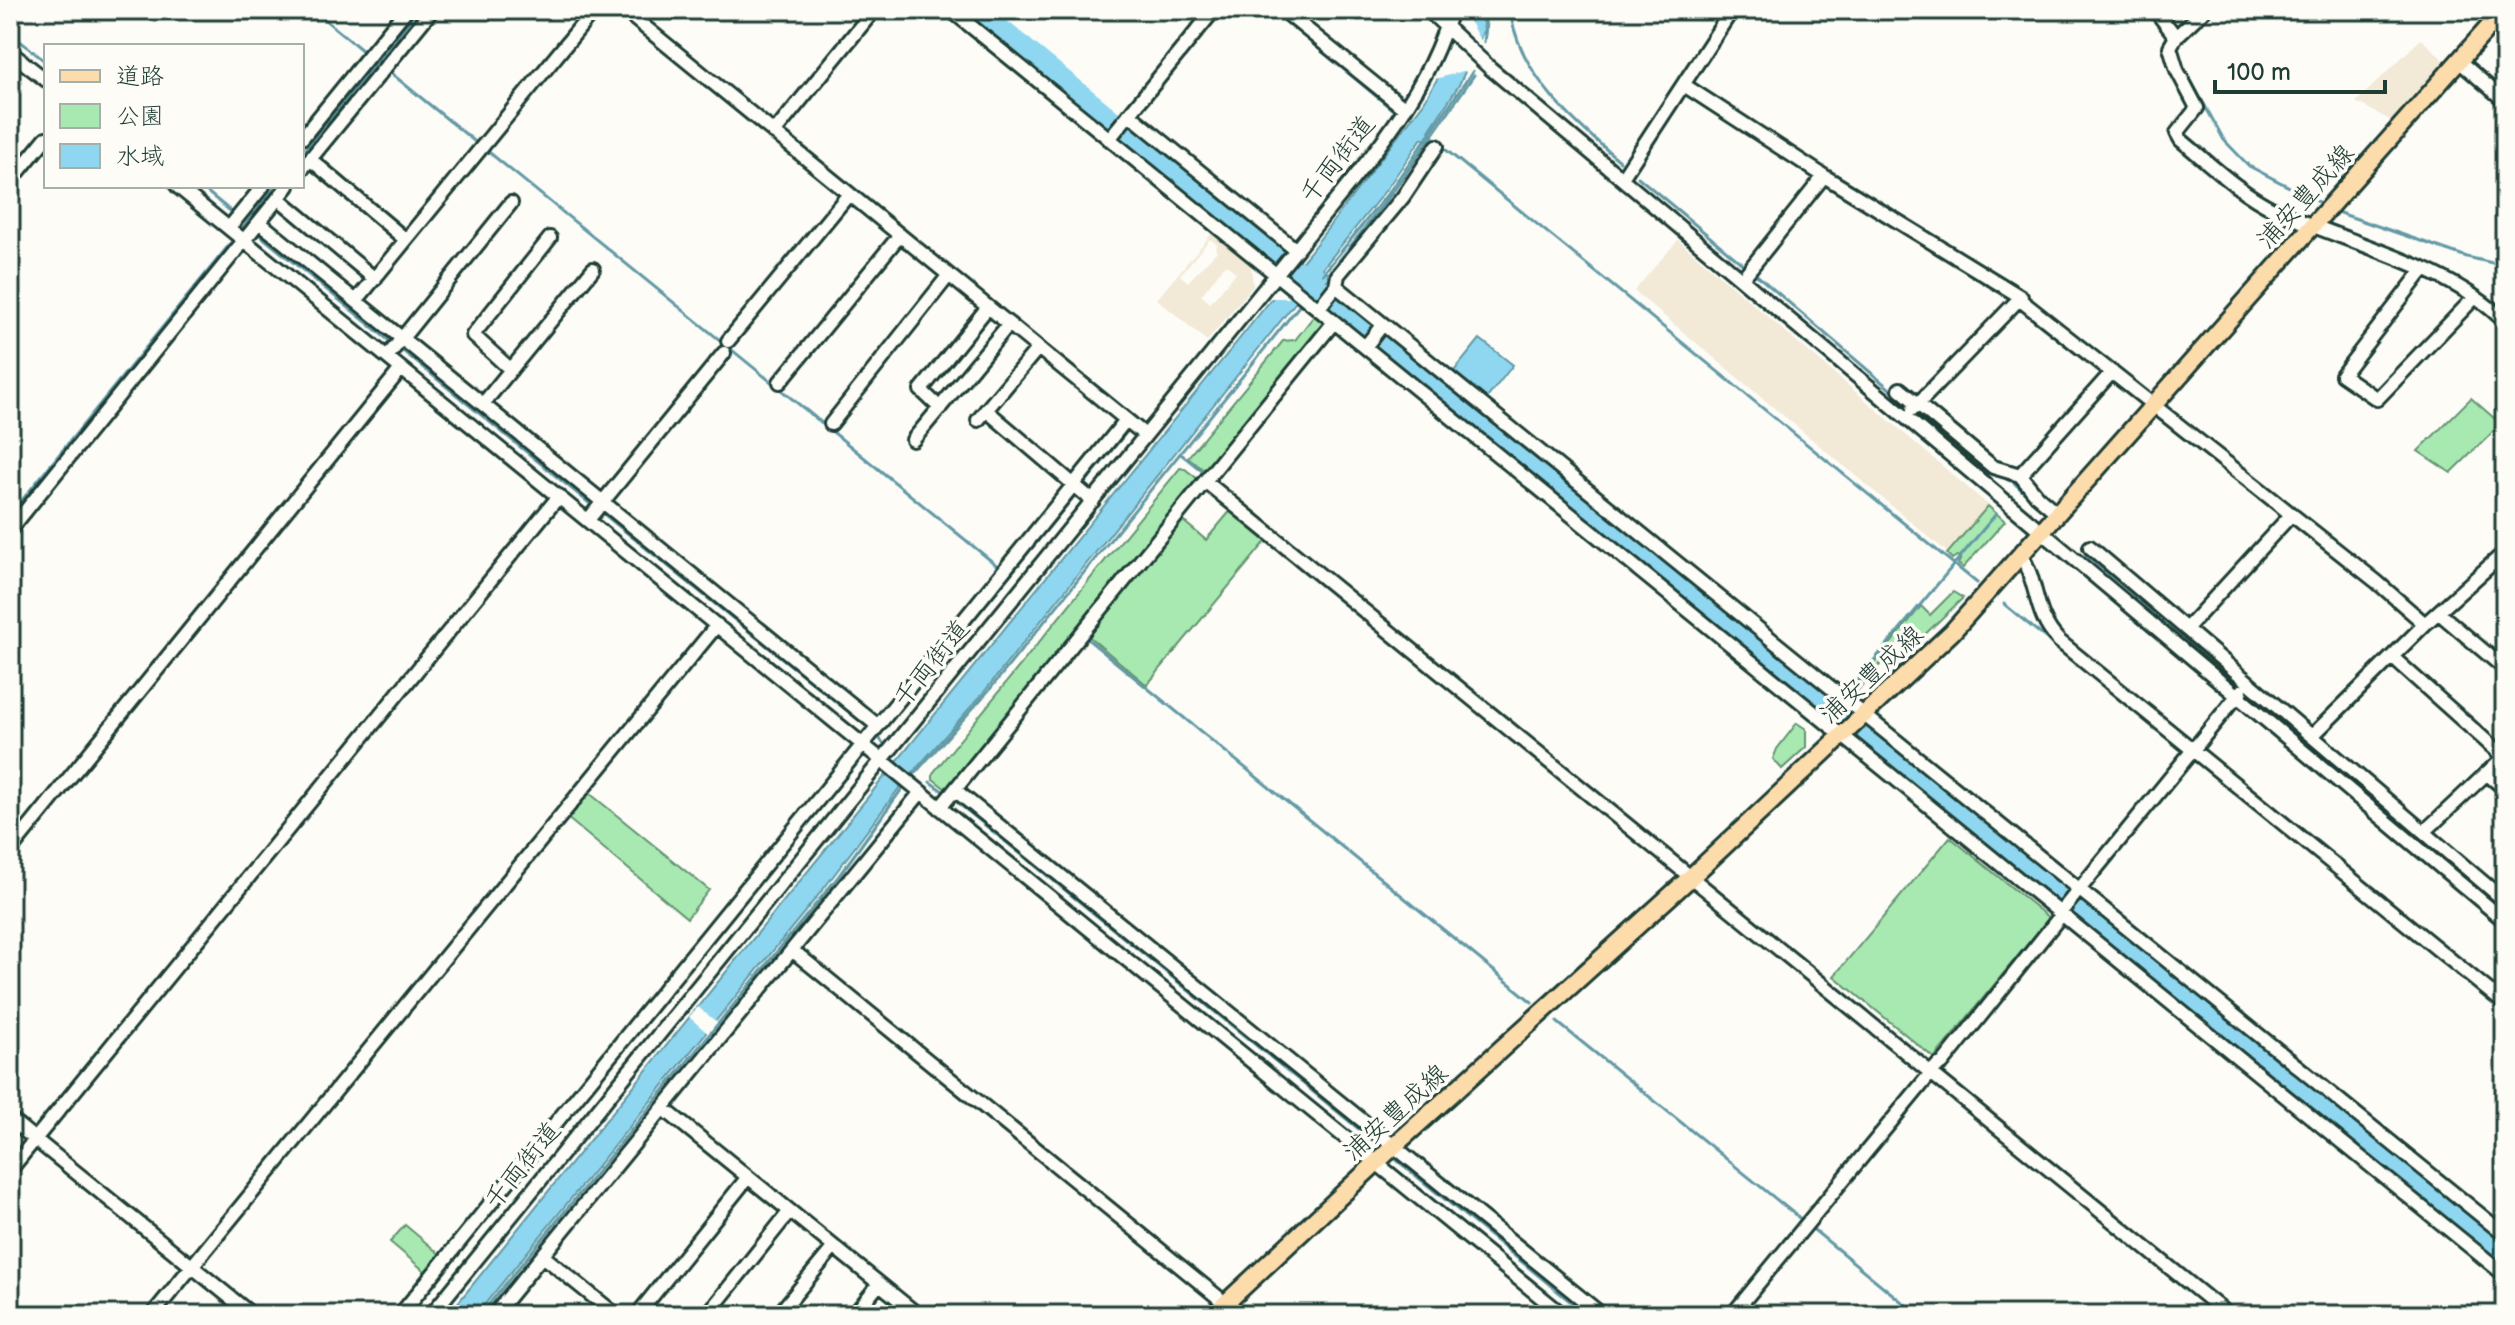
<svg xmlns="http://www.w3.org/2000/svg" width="2515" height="1325" font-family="'Balsamiq Sans','Klee One',sans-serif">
<rect width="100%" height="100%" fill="#fdfcf7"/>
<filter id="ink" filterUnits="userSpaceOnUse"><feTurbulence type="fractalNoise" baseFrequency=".0125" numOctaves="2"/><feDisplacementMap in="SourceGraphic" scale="16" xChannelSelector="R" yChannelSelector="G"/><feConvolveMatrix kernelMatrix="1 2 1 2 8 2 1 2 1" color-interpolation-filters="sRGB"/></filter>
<g filter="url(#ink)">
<!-- built -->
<path fill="#f2e9d7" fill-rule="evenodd" d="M2421 39 2445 61 2392 121 2356 102Z
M1212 233 1251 265 1253 286 1207 341 1157 299ZM1210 239 1218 245 1215 249 1217 251 1188 282 1180 275ZM1226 264 1236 273 1210 303 1201 295Z
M1678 240 1988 505 1947 552 1634 291Z"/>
<!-- green -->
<path fill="#a8e9b1" stroke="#649372" stroke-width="2" d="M1314 316 1326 325 1206 472 1188 457 1283 341 1295 340Z
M2471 398 2501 424 2451 473 2418 451Z
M1180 468 1185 469 1199 480 946 789 933 779V773Z
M1988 506 2005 521 1963 568 1958 564 1961 558 1957 556 1952 559 1947 554Z
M1232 509 1268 539 1147 685 1087 635 1182 520 1206 540Z
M1953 592 1963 598 1916 643 1906 635 1851 698 1848 696 1921 606 1930 615Z
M1797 723 1806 729V747L1782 769 1773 759 1777 749Z
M588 792 709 890 687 918 566 817Z
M1950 837 2049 918 1934 1058 1834 976Z
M405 1225 442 1256 427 1273 390 1242Z"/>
<!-- water -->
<path fill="#8fd7f0" stroke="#6299a5" stroke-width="2" d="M1470 10H1480L1484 29 1480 39 1459 85 1429 131 1437 141 1435 144 1422 138 1386 190 1323 268 1331 275 1316 294 1295 303 984 692 900 787 825 887 476 1315H448L1309 253 1424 102 1470 22 1468 11Z
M1480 339 1513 365 1487 398 1454 371Z"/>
<!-- pier -->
<path fill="#fdfcf7" d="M1466 15 1478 37 1494 54 1478 75 1463 71 1436 79 1466 22Z
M1416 148 1419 150 1390 192 1329 268 1333 272 1331 274 1324 269 1387 190Z
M1291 271 1293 276 1316 295 1310 301 1300 306 1291 298H1270Z
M698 1007 719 1024 710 1035 689 1017Z"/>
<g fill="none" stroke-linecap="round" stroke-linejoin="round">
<!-- stream -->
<path stroke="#6299a5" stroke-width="3" d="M313 10 363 51
M1272 10 1393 110
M1483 10 1486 27 1484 42
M1510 10C1519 74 1572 121 1620 161
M2147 10 2164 32
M10 33 46 62
M2179 59 2224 140 2249 166 2324 205
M711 73 776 126
M392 74 479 145
M782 131 1136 418 1134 420
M1440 145 1977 583
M485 149 1000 568
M302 154 419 10
M1638 177 1746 267
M200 186 234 214
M2334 211 2467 257 2505 266
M255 231 392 343
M239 233 276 186
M1752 271 1904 401
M1323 274 1389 192 1473 71
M1328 275 1392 193 1474 75
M398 347 594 507
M1181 454 1206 474
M1990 472 2012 481 2033 501
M1221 486 1682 861
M1081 488 1129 429
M600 511 871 730
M10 515 234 239
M2085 554 2234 680
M2004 604 2181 749
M1085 637 1532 1002
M1846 694 1996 514
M2254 696 2505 909
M877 735 883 743
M876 739 1076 494
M2195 760 2505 1012
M909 780 990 689 1303 301
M930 782 947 794
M953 799 1381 1147
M823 804 863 756
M1707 882 1934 1066
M875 1010 1222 1292
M1557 1022 1803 1221
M1940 1071 2238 1315
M670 1105 928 1315
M555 1134 793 841
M1393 1157 1587 1315
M1809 1226 1918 1315
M545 1266 605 1315
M480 1315 838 877 904 786"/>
<!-- river -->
<path stroke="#8fd7f0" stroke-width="20" d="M978 10 1280 256
M1293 267 2505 1252"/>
<defs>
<path id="minor" d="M624 10 1145 435
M951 10 2505 1275
M1283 10 1405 109
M1428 10 1490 68 2505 921
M2155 10 2176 37
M2204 10 2176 37 2170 47 2177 70 2197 108 2177 133 2181 140C2211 165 2240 193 2275 210 2346 243 2451 266 2505 322
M10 52 46 80
M2459 61 2505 101
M1684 85 1824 176 2021 297 2019 299 2377 582 2425 624
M1129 114 1296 250
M774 133 874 10
M302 138 406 10
M1109 139 1214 10
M310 159 406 240
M302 169 432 10
M1622 178 1732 10
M10 182 46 138
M177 186 1563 1315
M278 198 375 279
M259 222 878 726
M229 228 263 186
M2423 270 2342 375 2377 399 2475 297
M1742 279 1824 176
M1336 286 2505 1235
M356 301 594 10
M1318 309 1336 286 1338 275 1403 197 1437 146
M728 341 849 194
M1365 347 1383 324
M387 357 511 203
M511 370 473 335 550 238
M780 382 900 235
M1900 389 1993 467 2020 475 2037 496 2057 513
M483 404 593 269
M940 408 921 390 988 307
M1913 409 2019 299
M986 410 1093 501
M978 420 1038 348
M831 424 949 275
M913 440 1009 324
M2020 475 2112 372
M1206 482 2228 1315
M588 520 724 353
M10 530 288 186
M2090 547 2505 901
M2021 555C2039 584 2033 614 2059 641L2505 1004
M2439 613 2505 669
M2186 629 2290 516
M2392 657 2504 757
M2312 736 2425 624 2505 552
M2486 773 2505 789
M955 790 1602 1315
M940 808 1334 322
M2424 832 2505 756
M10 851 401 369
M2060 913 2241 691
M792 950 1219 1298 1235 1315
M663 1108 918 1315
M10 1119 252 1315
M10 1170 559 496
M543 1256 616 1315
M152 1315 717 625
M400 1315 1126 420
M431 1315 1296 250C1354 176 1425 103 1451 10
M494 1315 921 792
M637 1315 748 1177
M707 1315 790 1211
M778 1315 834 1247
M854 1315 879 1284
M1732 1315 1931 1073 1938 1065 1942 1064 2062 914"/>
<path id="major" d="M1213 1315 1394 1146 1690 878 1952 632 2504 10"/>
</defs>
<!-- minor casing -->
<use href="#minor" stroke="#1f3d34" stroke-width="18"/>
<!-- major casing -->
<use href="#major" stroke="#1f3d34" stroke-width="22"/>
<!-- minor -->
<use href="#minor" stroke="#fdfcf7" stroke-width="12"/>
<!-- major -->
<use href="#major" stroke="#fddcac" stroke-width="16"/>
</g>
</g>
<g text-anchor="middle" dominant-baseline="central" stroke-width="7" stroke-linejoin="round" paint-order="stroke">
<!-- street labels -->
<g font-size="26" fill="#1f3d34" stroke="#fdfcf7">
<text transform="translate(1338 160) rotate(-52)">千両街道</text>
<text transform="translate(2306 197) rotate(-48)">浦安豊成線</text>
<text transform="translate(932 664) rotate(-51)">千両街道</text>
<text transform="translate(1872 675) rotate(-43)">浦安豊成線</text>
<text transform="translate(1396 1113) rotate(-42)">浦安豊成線</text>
<text transform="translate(523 1166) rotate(-51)">千両街道</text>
</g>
</g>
<!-- margin -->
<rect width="2515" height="1325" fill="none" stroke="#fdfcf7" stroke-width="40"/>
<rect x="20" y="20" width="2475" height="1285" fill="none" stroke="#1f3d34" stroke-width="3" filter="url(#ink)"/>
<!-- legend -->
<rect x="44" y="44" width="260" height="144" fill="#fdfcf7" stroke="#a4b0a9" stroke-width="2"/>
<rect x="60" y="70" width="40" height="12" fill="#fddcac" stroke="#a4b0a9" stroke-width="2"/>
<text x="116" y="84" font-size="24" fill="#1f3d34">道路</text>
<rect x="60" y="104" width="40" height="24" fill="#a8e9b1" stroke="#a4b0a9" stroke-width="2"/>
<text x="116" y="124" font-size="24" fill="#1f3d34">公園</text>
<rect x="60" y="144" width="40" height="24" fill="#8fd7f0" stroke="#a4b0a9" stroke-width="2"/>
<text x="116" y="164" font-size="24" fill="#1f3d34">水域</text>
<!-- scale -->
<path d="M2215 80v12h170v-12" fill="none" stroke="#1f3d34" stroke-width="4"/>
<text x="2227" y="80" font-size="24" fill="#1f3d34" stroke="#fdfcf7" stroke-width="6" paint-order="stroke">100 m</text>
</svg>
